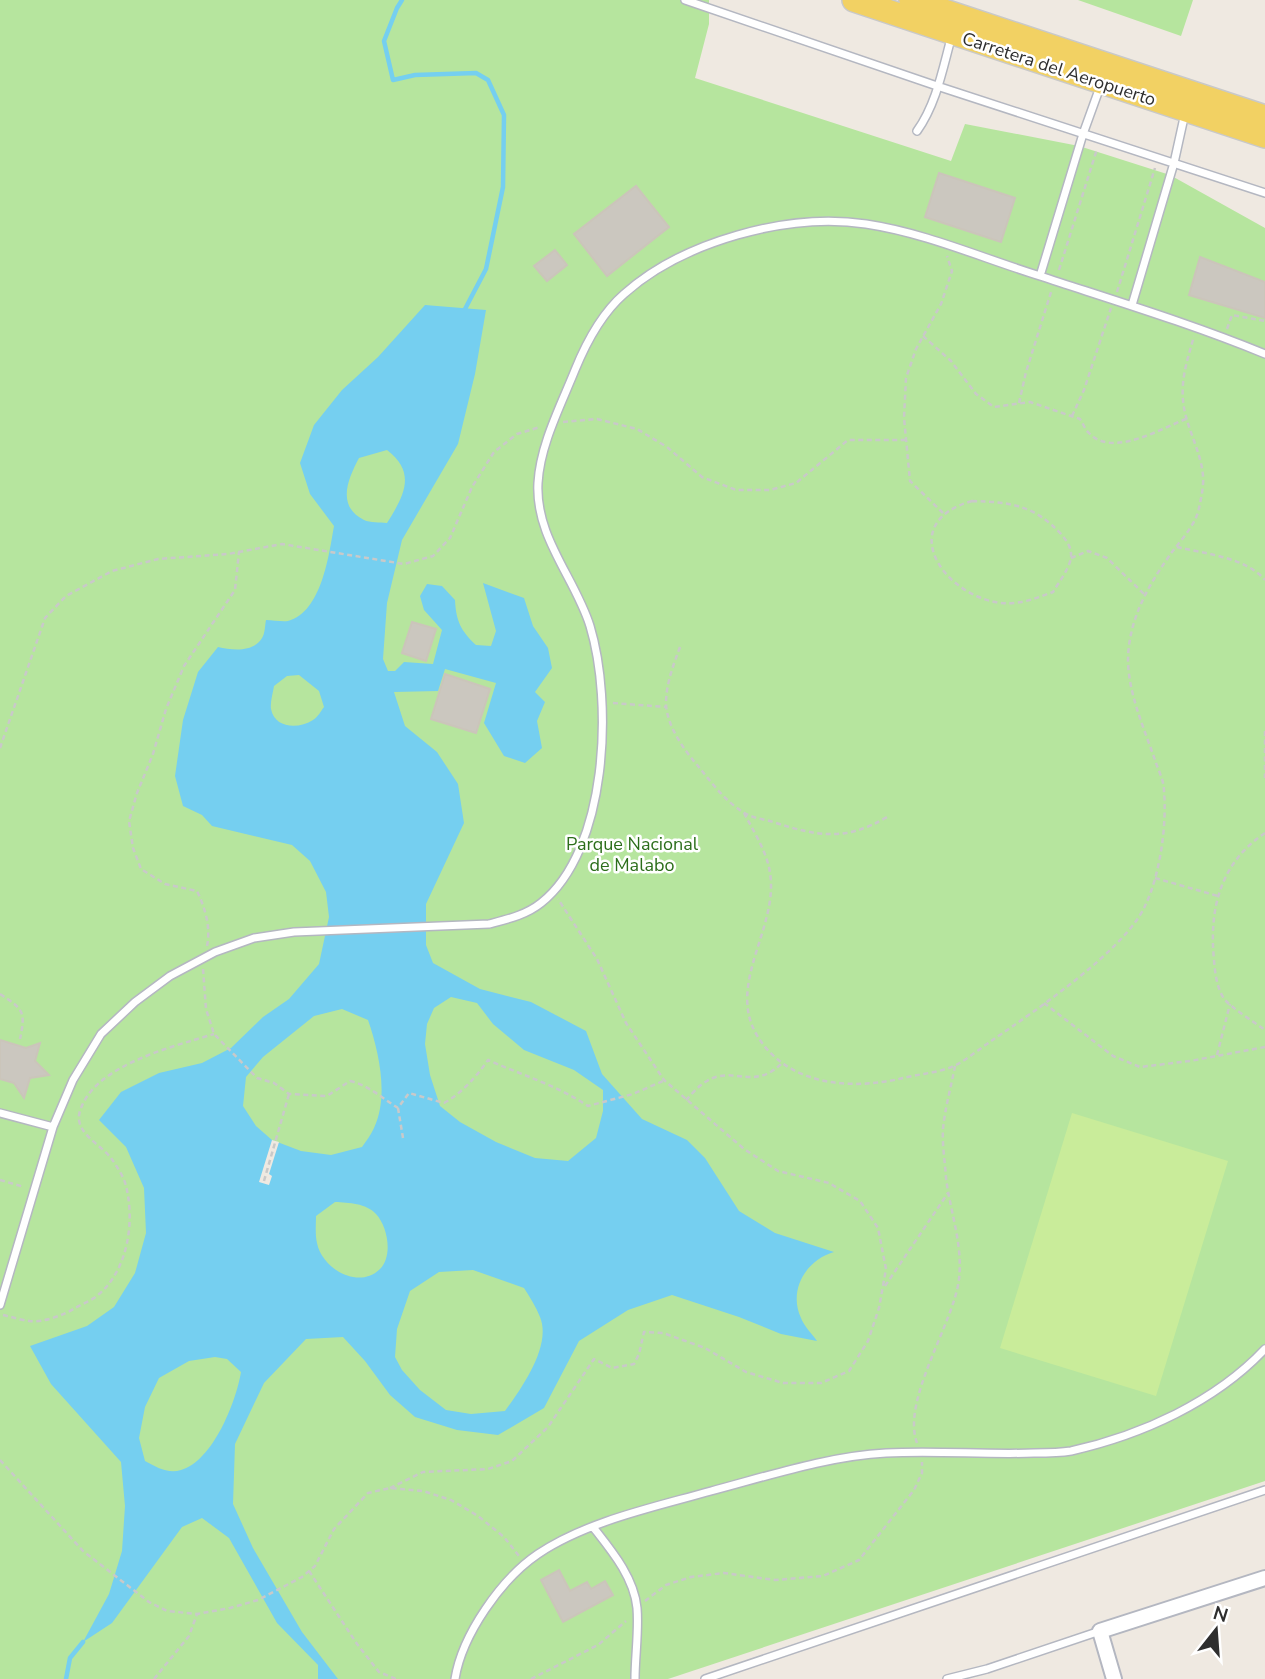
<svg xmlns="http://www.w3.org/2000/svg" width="1265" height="1679" font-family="'Nunito Sans',sans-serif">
<rect width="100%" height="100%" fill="#efe9e1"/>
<!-- green -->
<path fill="#b6e59e" d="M0 0H709V24L695 78 951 161 965 124 1079 146 1170 175 1265 228V1481L668 1679H0Z
M1078 0H1193L1181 36Z"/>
<!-- pitch -->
<path fill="#c9ec9a" d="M1072 1113 1228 1161 1156 1396 1000 1348Z"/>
<!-- water -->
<path fill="#75cff0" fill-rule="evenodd" d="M425 305 486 310 475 374 458 444 402 540 387 603 383 659 388 671H395L404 662 433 664 442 630 424 610 420 596 427 584 442 586 455 600C456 621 461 631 476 645L491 646 496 631 483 583 524 598 533 626 548 648 552 668 535 692 545 702 537 721 542 748 525 763 504 756 484 723 496 683 445 669 438 691 394 692 405 726 437 752 458 784 464 823 426 904V945L433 963 480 989 531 1002 586 1031 602 1074 642 1119 687 1140 705 1158 739 1211 775 1233 834 1252C806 1260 788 1290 801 1318 804 1326 812 1334 817 1341L781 1334 739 1317 672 1295 628 1310 579 1341 544 1408 498 1435 457 1430 415 1417 390 1395 365 1361 343 1337 306 1339 264 1383 235 1444 233 1504 253 1548 302 1632 338 1679H318V1665L277 1623 229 1538 202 1518 182 1527 112 1623 83 1642 109 1594 122 1551 125 1506 121 1462 51 1384 30 1346 87 1326 114 1307 135 1273 146 1233 144 1188 126 1147 99 1120 121 1092 159 1073 202 1063 231 1048 263 1017 289 999 319 964 329 917 326 892 310 861 292 845 212 826 202 815 183 806 175 776 183 720 198 672 218 647C232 650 253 653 262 638 265 634 265 625 266 620 273 620 282 622 288 621 322 612 329 554 334 526L310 494 300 463 314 425 342 390 378 357ZM387 450C417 473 404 496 387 523 380 522 370 523 364 520 336 506 348 479 359 458ZM299 675 319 691 324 707C321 711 318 717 313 720 299 729 275 729 271 709 270 702 273 693 274 686L287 676ZM451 997 477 1003 493 1024 524 1050 574 1070 603 1090V1111L596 1138 568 1161 535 1158 496 1142 460 1122 440 1106 430 1075 425 1044 427 1024 434 1008ZM342 1009 368 1020C379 1052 389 1096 374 1128 371 1135 366 1141 362 1147L331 1155 301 1151 272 1140 256 1126 243 1106 246 1077 263 1057 314 1016ZM335 1202C349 1203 366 1203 376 1214 388 1227 393 1256 380 1269 359 1290 322 1269 317 1243 315 1235 316 1224 316 1216ZM473 1270 524 1288C530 1297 536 1307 540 1317 552 1346 521 1389 505 1411L471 1414 446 1410 420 1390 402 1370 395 1357 397 1329 410 1291 439 1272ZM215 1357 227 1359 241 1372C236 1402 213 1461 181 1470 168 1474 156 1467 145 1461L139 1438 145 1407 159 1378 189 1361Z"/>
<!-- pier -->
<path fill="#efe9e1" d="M272 1140 279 1142 269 1174 272 1176 269 1185 259 1182Z"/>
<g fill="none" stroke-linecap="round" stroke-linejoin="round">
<!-- stream -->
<path stroke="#75cff0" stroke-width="4.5" d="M402 0 397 8 384 41 393 80 415 75 476 73 488 80 504 115 503 187 486 269 465 309
M66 1679 70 1658 83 1642"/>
</g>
<!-- building -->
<path fill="#cbc7bf" stroke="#cbc5ba" stroke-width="2" d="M939 173 1015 198 1001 242 925 217Z
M636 186 669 227 607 276 574 234Z
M555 250 567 265 547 281 534 266Z
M1200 257 1265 282V318L1189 295Z
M412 622 436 629 426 661 402 653Z
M445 674 490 689 476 733 431 719Z
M0 1040 26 1048 40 1043 35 1061 49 1075 30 1078 24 1098 14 1083 0 1079Z
M559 1570 570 1591 587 1582 591 1589 605 1581 613 1595 563 1622 541 1580Z"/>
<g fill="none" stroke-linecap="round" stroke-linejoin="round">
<defs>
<path id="lane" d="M685 0 937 86 1265 193
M917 131C937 103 943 67 952 35
M1040 276 1083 134 1100 87
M1132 305 1174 163 1185 113
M0 1113 53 1127
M0 1305 53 1127 73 1080 101 1034 135 1002 170 976 215 952 254 938 294 932 489 924C508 919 526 915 541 903 608 850 613 702 590 626 575 578 535 537 538 483 540 445 561 405 575 370 586 343 601 314 624 294 682 242 788 212 866 224 926 233 982 258 1040 276 1116 301 1192 324 1265 354
M593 1527C611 1550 634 1577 637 1608 639 1631 635 1656 635 1679
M455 1679C462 1635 501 1579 538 1554 587 1521 655 1507 711 1491 768 1476 828 1456 886 1453 936 1450 985 1455 1034 1453 1046 1453 1059 1453 1071 1451 1142 1435 1215 1402 1265 1349
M705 1679 1265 1490
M947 1679 987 1669 1100 1631"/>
<path id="street" d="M1114 1679 1100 1631 1265 1578"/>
<path id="primary" d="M854 0 1265 136
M911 0 1265 117"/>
</defs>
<!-- lane casing -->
<use href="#lane" stroke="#b4b7c1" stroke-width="10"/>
<!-- street casing -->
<use href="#street" stroke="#b4b7c1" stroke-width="18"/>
<!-- primary casing -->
<use href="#primary" stroke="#c9c9c9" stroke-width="26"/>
<!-- path -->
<path stroke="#c9c9c9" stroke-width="2.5" stroke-dasharray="5 3.5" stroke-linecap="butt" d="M1059 270 1097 149
M1117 292 1155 168
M1227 329 1232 315 1265 321
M923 336 951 361 976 394 994 407 1030 402 1080 419C1083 423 1085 430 1089 433 1112 458 1160 429 1186 419
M1019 403 1026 372 1052 289
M1072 416 1084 390 1111 308
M563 422 597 419 637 429 667 447 702 477 736 490H770L796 483 848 440H905
M972 501C1010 502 1034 505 1061 534 1067 541 1072 548 1071 558 1069 569 1059 582 1053 592 1037 598 1019 605 1001 603 943 596 894 523 972 501Z
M943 513 910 481 904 418 906 378 916 349 941 304 952 271 947 256
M1177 547C1206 554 1245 557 1265 580
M1071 558 1088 551 1107 558 1144 594
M680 647C673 666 666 684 666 704 667 726 684 750 698 766 711 782 725 801 743 812 751 818 764 819 773 822 817 836 845 842 887 817
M613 703 666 707
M1265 731V778
M0 748 45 618 66 596 112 571 158 559 228 554 282 544 404 564 433 556 450 538 472 487 494 452 517 434 540 427
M744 813C754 832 767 852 770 873 779 928 725 985 758 1037 788 1085 849 1090 899 1079 917 1074 940 1073 956 1065 969 1058 982 1047 994 1039 1035 1011 1125 950 1145 906 1160 875 1167 825 1164 791 1164 780 1158 770 1155 760 1144 728 1128 693 1128 659 1129 618 1149 584 1172 552 1182 539 1196 524 1199 508 1201 499 1204 485 1203 476 1201 450 1185 426 1183 400 1181 377 1188 358 1194 336
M1265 833C1220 863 1209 909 1214 960 1215 973 1217 991 1226 1001 1237 1012 1253 1021 1265 1030
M1155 878 1218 896
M207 946C211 927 205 908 197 891L165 884 141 869 133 848 129 821 137 793 153 754 166 709 184 666 235 590 239 552
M203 969 206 1009 214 1034 257 1078 274 1083 289 1094 327 1096 350 1081C368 1085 382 1098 398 1108L409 1093 444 1103C462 1093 476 1077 488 1060 522 1075 556 1085 588 1106L633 1094 663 1081
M0 994C23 1009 26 1011 20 1039
M1044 1003 1113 1056 1140 1067 1190 1061 1265 1047
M1217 1055 1230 1004
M686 1100C692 1094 699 1085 707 1081 733 1065 753 1091 781 1064
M398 1108 403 1138
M0 1180 24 1187
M264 1181 289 1094
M885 1286 948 1193
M3 1315C12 1317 21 1320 29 1321 43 1323 64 1315 75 1308 83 1304 92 1300 98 1295 128 1270 135 1222 126 1186 124 1177 116 1165 111 1158 100 1144 73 1132 80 1111 94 1065 172 1047 214 1034
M917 1443C901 1400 954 1323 959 1279 963 1244 950 1211 946 1178 945 1162 942 1144 943 1129 945 1108 951 1087 955 1066
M0 1460 83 1551 149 1602 167 1611 197 1614 230 1608 258 1600 302 1577 315 1566 334 1529 368 1493 390 1488 423 1491 451 1500 478 1516 504 1537 519 1556
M390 1488 423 1472 488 1469 512 1461 548 1427 594 1359 612 1368 634 1364 639 1354 644 1332 663 1333 705 1348 746 1372 783 1383H821L849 1371 868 1341 879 1308 886 1269 878 1228 860 1201 829 1183 778 1171 744 1149 664 1080 626 1023 597 959 558 899
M309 1571 357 1644 379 1672 396 1679
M645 1601 666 1585 691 1577 724 1573 775 1580 823 1576 859 1560 914 1490 922 1473V1462
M154 1679 189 1636 197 1614
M531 1679 598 1645 626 1621"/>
<!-- lane -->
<use href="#lane" stroke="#fff" stroke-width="7"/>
<!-- street -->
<use href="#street" stroke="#fff" stroke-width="14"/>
<!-- primary -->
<use href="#primary" stroke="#f2d163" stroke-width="23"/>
</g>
<g text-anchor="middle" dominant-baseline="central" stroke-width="5" stroke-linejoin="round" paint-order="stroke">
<!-- street labels -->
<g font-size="18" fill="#2e2e2e" stroke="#fff">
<text transform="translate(1059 69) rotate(18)">Carretera del Aeropuerto</text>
</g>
<!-- park labels -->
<g font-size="18" fill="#2c6e1b" stroke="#fff">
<text x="632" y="844">Parque Nacional<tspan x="632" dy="21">de Malabo</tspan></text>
</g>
</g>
<!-- north arrow -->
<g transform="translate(1216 1630) rotate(17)" stroke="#ffffff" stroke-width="5" paint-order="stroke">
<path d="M0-5L12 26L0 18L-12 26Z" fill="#2e2e2e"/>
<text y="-10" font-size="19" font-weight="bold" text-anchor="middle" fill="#2e2e2e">N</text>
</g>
</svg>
